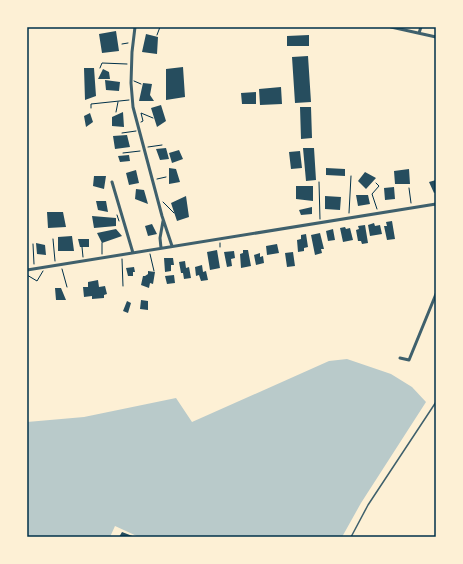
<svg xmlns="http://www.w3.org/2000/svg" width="463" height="564" font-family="Karla,sans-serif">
<rect width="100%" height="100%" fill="#fdf0d5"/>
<!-- green -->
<path fill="#b9caca" d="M347 359 391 374 412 387 426 402 361 503 342 537H139L115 526 110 537H27V422L84 417 176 398 192 422 329 361Z"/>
<!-- building -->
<path fill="#264d5e" d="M116 31 119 51 102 53 99 34Z
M146 34 158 37 157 54 142 52Z
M309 35V46H287V36Z
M308 56 311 102 295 103 292 57Z
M183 67 185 97 166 100V69Z
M84 68H94L96 96 85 100Z
M103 69 109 72 110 79H98Z
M105 80 120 82 119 91 106 90Z
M143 83 152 84 150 95 154 101H139Z
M281 87 282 104 260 105 259 89Z
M256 92V104H242L241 93Z
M161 105 166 121 157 127 151 108Z
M300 107H311L312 138 301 139Z
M123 112 124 127 112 126V117Z
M90 113 93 122 86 127 84 116Z
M127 135 130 147 115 149 113 136Z
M166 148 169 159 160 160 156 149Z
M303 148H314L316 180 306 181Z
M179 150 183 159 172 163 169 153Z
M300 151 302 168 291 169 289 152Z
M129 155 130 161 120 162 118 156Z
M169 168 176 169 180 182 169 184Z
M326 168 345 169V176L326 175Z
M409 169 410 184H395L394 171Z
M136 170 139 183 129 185 126 173Z
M365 172 376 178 366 189 358 181Z
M94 176H106L104 189 93 186Z
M436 180V192L434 193 429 182Z
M296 186H313V201L296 199Z
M394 187 395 199 385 200 384 188Z
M136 189 144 190 148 204 135 199Z
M356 195H368L370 204 358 206Z
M186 196 189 217 177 221 171 203Z
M325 196 341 197 340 210 325 209Z
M96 201H106L108 212 98 210Z
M312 207V214L301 215 299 210Z
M47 212H63L66 227 48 228Z
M92 216 116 218V226L94 228Z
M392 221 395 239 387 240 384 226H387L386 222Z
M374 223 375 226 380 225 382 234 370 236 368 225Z
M152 224 157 234 148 236 145 226Z
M365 225 368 243 362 244 361 241H358L356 230 359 229 358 226Z
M345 227 346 229 350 228 353 240 343 242 340 228Z
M116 229 122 236 102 243 97 233Z
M333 229 335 240 328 241 326 231Z
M320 233 324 249H321L322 253 315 255 311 235Z
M306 234 308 247 304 248V251L298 252 297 240 301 239V235Z
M72 236 74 251H58V237Z
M78 239H89V247H80Z
M36 243 45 245 46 255 37 254Z
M277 244 279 253 267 255 266 246Z
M217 250 220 268 210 270 207 252Z
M243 250H248L251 266 241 268 240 254 243 253Z
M234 251 235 258 231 259 232 266 227 267 224 252Z
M293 252 295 266 287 267 285 253Z
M260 253V257L263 256 264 263 256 265 254 255Z
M164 258H173L174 265H171V271L165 272Z
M185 261 186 268 189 267 191 278 184 279 183 273H181L179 262Z
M202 265 203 272 206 271 208 280 201 281 199 275 196 276 195 267Z
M134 267 135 272H133V276H128L126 268Z
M148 271 155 272 153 284 150 283 149 288 141 285 143 276H145L148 274Z
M174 275 175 283 167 284 165 276Z
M98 280 99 287 105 286 107 294 104 295V298L92 299V296L84 297 83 287H88V282Z
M55 288H61L66 300H56Z
M141 300 148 301V310L140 309Z
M127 301 131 303 128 313 123 311Z
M122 532 135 537H119Z"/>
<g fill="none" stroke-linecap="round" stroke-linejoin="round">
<!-- path -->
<path stroke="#003049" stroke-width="1" d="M157 35 160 27
M122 44 128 43
M100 68 102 63 127 64
M134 81 141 84
M91 108V104L129 100
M116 112 118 102
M141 122 143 121 141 113 153 118
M122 133 136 131
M148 147 162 145
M123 153 140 151
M157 179 166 177
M319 182 320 219
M376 183 379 186 372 194 377 209
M409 188 411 203
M163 202 174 213
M349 213 351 176
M117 215 119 221
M53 239 55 261
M220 243V247
M33 244 34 264
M82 247 83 257
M102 254V243
M150 254 154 271
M122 259 123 286
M62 269 67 287
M27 275 37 281 43 271"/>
<!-- service -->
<path stroke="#3f606c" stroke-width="1.5" d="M351 537 368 505 436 402"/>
<!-- minor -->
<path stroke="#3f606c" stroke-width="3" d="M135 27 132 52 131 83 133 107 162 216 172 246
M391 27 436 37
M419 33 421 27
M112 182 133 253
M161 248 160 238 163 221
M27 270 436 204
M400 358 409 360 436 294"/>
</g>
<!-- border -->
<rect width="463" height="564" fill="none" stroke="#fdf0d5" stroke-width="56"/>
<rect x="28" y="28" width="407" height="508" fill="none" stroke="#003049" stroke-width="1.5"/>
</svg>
